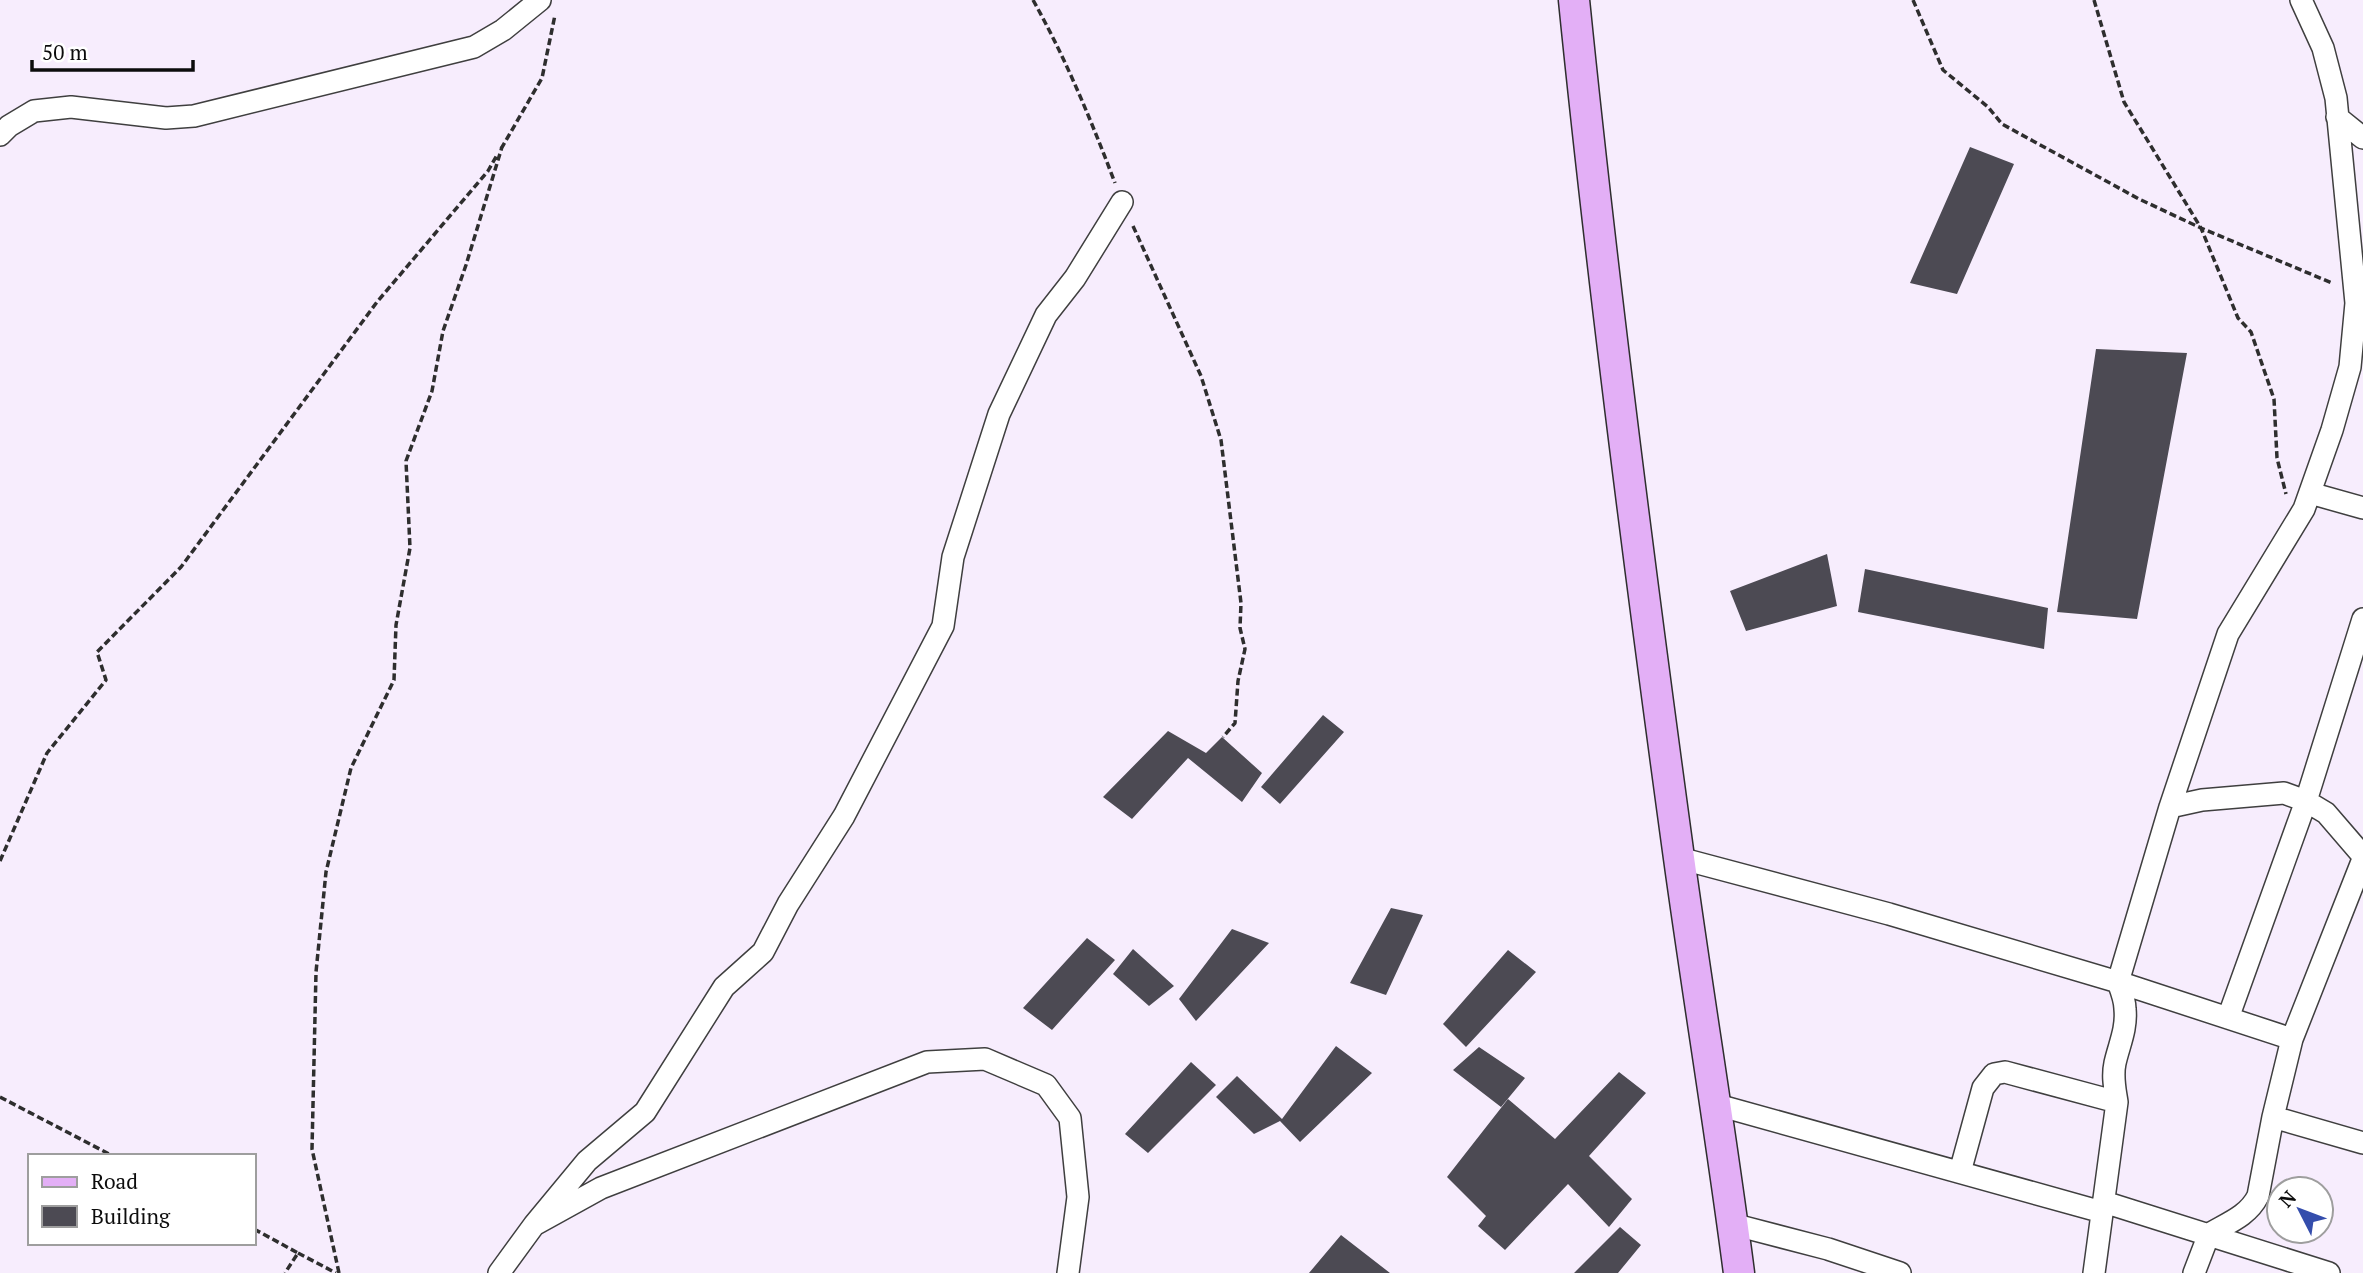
<svg xmlns="http://www.w3.org/2000/svg" width="2363" height="1273" font-family="'PT Serif',serif">
<rect width="100%" height="100%" fill="#f7edfd"/>
<!-- building -->
<path fill="#4c4a53" d="M1970 147 2014 164 1957 294 1910 283Z
M2096 349 2187 353 2137 619 2057 612Z
M1827 554 1837 606 1746 631 1730 591Z
M1865 569 2048 608 2044 649 1858 612Z
M1323 715 1344 732 1280 804 1261 787Z
M1168 731 1206 753 1222 737 1262 773 1242 802 1188 758 1132 819 1103 797Z
M1391 908 1423 915 1386 995 1350 983Z
M1232 929 1269 943 1196 1021 1179 999Z
M1087 938 1115 960 1052 1030 1023 1008Z
M1133 949 1174 986 1149 1006 1113 974Z
M1508 950 1536 972 1466 1047 1443 1024Z
M1336 1046 1372 1073 1300 1142 1280 1121 1254 1134 1216 1097 1237 1076 1282 1119Z
M1479 1047 1525 1078 1501 1107 1453 1070Z
M1191 1062 1216 1085 1148 1153 1125 1134Z
M1619 1072 1646 1093 1589 1156 1632 1199 1609 1227 1568 1184 1505 1250 1478 1226 1486 1216 1447 1177 1508 1099 1555 1139Z
M1620 1227 1641 1245 1618 1273H1574Z
M1341 1235 1390 1273H1309Z"/>
<g fill="none" stroke-linecap="round" stroke-linejoin="round">
<defs>
<path id="minor" d="M2337 117 2363 138
M0 135 9 126 34 111 71 107 166 118 194 116 474 47 503 30 540 0
M2310 493 2363 508
M2170 807 2202 800 2284 793 2306 801 2326 813 2363 856
M1679 858 1889 914 2118 982 2292 1039
M2228 1018 2306 801 2363 619
M1714 1104 2102 1212
M2273 1117 2363 1143
M1960 1172 1983 1088 1994 1074 2005 1072 2117 1102
M2104 1202 2329 1273
M1732 1224 1828 1249 1900 1273
M534 1225 587 1161 645 1112 724 987 763 952 788 904 844 816 943 626 953 557 999 414 1046 315 1075 278 1122 202
M499 1273 534 1225 601 1188 927 1062 985 1059 1046 1085 1070 1118 1078 1197 1068 1273
M2094 1273 2117 1102C2115 1089 2112 1077 2115 1063 2119 1045 2127 1029 2125 1009 2125 1000 2121 990 2118 982L2170 807 2228 634 2304 509 2332 430 2350 367 2356 303 2336 98 2323 48 2301 0
M2194 1273 2209 1234C2228 1223 2248 1216 2258 1196L2273 1117 2292 1039 2363 859"/>
<path id="secondary" d="M1574 0C1603 287 1640 573 1679 858 1698 996 1721 1134 1739 1273"/>
</defs>
<!-- minor casing -->
<use href="#minor" stroke="#3f3f3f" stroke-width="24"/>
<!-- secondary casing -->
<use href="#secondary" stroke="#2e2e2e" stroke-width="33"/>
<!-- path -->
<path stroke="#2e2e2e" stroke-width="3.5" stroke-dasharray="7 3.5" stroke-linecap="butt" d="M1033 0C1066 59 1091 120 1115 183
M1913 0 1943 70 1988 107 2002 124 2139 199 2201 228 2332 283
M2094 0 2124 102 2201 228 2238 318 2251 332 2274 399 2277 458 2286 494
M501 149 542 78 555 15
M1133 226 1201 376 1221 440 1241 603 1240 628 1245 649 1238 681 1235 723 1223 737
M0 861 47 753 106 680 97 652 181 567 377 302 488 171 497 155
M0 1097 113 1156
M254 1229 298 1253 285 1273
M298 1253 336 1273
M339 1273 312 1149 316 972 326 872 351 768 394 680 396 625 410 548 406 461 432 391 443 331 466 265 502 147"/>
<!-- minor -->
<use href="#minor" stroke="#fff" stroke-width="21"/>
<!-- secondary -->
<use href="#secondary" stroke="#e3aff6" stroke-width="30"/>
</g>
<!-- legend -->
<rect x="28" y="1154" width="228" height="91" fill="#ffffff" stroke="#9e9e9e" stroke-width="2"/>
<rect x="42" y="1177" width="35" height="10" fill="#e3aff6" stroke="#9e9e9e" stroke-width="2"/>
<text x="91" y="1189" font-size="21" fill="#0c0c0c">Road</text>
<rect x="42" y="1206" width="35" height="21" fill="#4c4a53" stroke="#9e9e9e" stroke-width="2"/>
<text x="91" y="1224" font-size="21" fill="#0c0c0c">Building</text>
<!-- north arrow -->
<g transform="translate(2300 1210) rotate(312)"><circle r="33" fill="#ffffff" stroke="#9e9e9e" stroke-width="2"/>
<path d="M0-5L12 26L0 18L-12 26Z" fill="#344dac"/>
<text y="-10" font-size="19" font-weight="bold" text-anchor="middle" fill="#0c0c0c">N</text>
</g>
<!-- scale -->
<path d="M32 60v10h161v-10" fill="none" stroke="#0c0c0c" stroke-width="3.5"/>
<text x="42" y="60" font-size="21" fill="#0c0c0c" stroke="#ffffff" stroke-width="5" paint-order="stroke">50 m</text>
</svg>
